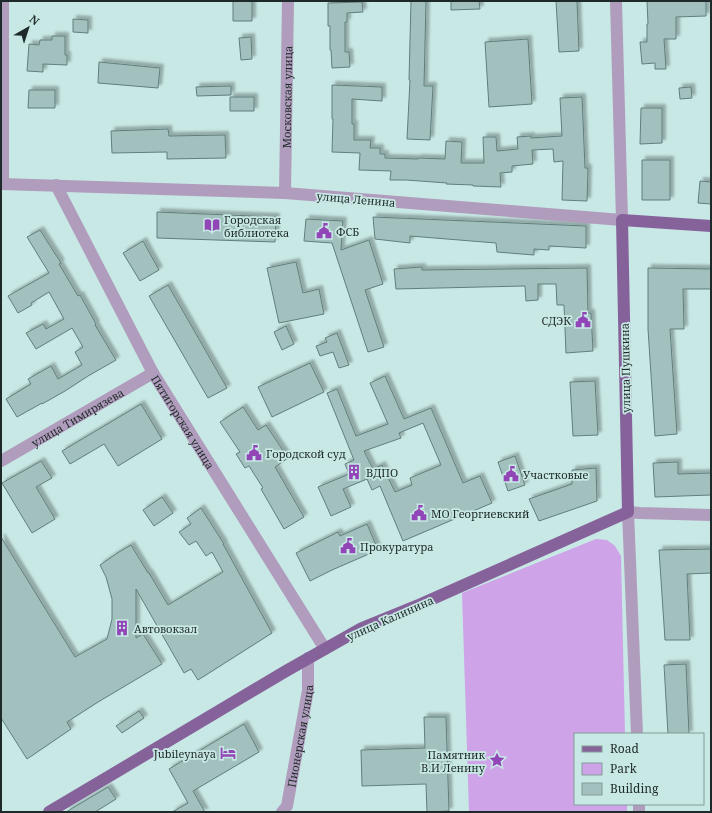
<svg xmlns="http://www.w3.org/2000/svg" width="712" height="813" font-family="'Noto Serif',serif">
<defs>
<filter id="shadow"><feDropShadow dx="3.5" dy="-3.5" stdDeviation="1" flood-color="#0004"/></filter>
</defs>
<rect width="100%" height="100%" fill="#c8e8e5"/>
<!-- green -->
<path fill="#cea3e8" d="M596 539 607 540 615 546 621 556 625 734H575V804H627V812H469L462 593Z"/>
<!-- building -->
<path fill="#a1c0be" stroke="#617e7c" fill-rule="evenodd" filter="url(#shadow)" d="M233 1H252V21H233Z
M411 1H426L424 86H433L430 140 407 139 410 80H409Z
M451 1H479L480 9 451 10Z
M556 1H577L579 51 559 52Z
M647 1H706V16L676 17V39H664L666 69H655V63L642 64 640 42H647V24H648Z
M362 2 363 12 347 13V22H345V52H349L350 67 332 68 331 50H330V26H328V3Z
M73 19 88 20V33L73 32Z
M52 36H65V55H67V65L43 64V72L27 71 29 44 39 45 40 40H52Z
M251 37 252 59 241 60 239 38Z
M528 39 532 104 489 107 485 42Z
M99 62 160 68 158 88 98 83Z
M332 85 382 87V101L352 99V124H354V140H371L370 148H380V154H385V158L418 159V158L445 159 446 141 462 142 461 163H484L483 137H496L497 151 518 149 517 137 531 136V138L562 136 560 98 582 97 585 168H588L587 201 562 200 563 161 554 162 553 149 532 150 533 164 512 166V172L500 173 501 187 473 186V185L446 184 447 183 406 180H390L391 171 359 170 360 153 332 152 333 119H332Z
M231 86V95L197 96 196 87Z
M691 87 692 98 680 99 679 88Z
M29 90H55V108H28Z
M230 97H254V111H230Z
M641 108H662V143L640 144Z
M168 129 169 136 225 135 226 158 167 159V152L112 153 111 131Z
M642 160H670V200H642Z
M700 181 711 182V204L698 203Z
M157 212 276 217 275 242 157 238Z
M373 217 586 226V248L549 246V250L534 249V255L497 252 496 243 410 236V243L375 239Z
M306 219 343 221 341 250 369 240 383 284 365 290 384 347 368 352 332 243 304 241Z
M40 230 61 263 59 264 78 296 80 295 96 324 95 325 116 360 88 376 65 391 42 404V403L17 417 6 399 31 384 28 379 51 366 58 379 82 365 75 352 83 347 72 328 36 349 26 333 43 324 46 329 64 319 49 292 31 303 32 305 18 313 8 296 49 273 27 237Z
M143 241 159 270 140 281 123 253Z
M296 262 303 293 319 289 324 314 279 323 267 268Z
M422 267V270L587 268 588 313H591L593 351 566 353 564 305H557L556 284H538V300L526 301 525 286 396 289 394 269Z
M648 268 711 269V289H683L684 329H670L677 434 655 436 648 329Z
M168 285 227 388 208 398 149 296Z
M286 326 294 344 282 350 274 332Z
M337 333 349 365 339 368 333 352 320 356 316 346 327 342 325 338Z
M310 363 324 392 272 417 258 387Z
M385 376 404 419 431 408 463 483 480 476 492 503 403 541 380 486 372 490 367 479 343 489 351 507 331 516 318 487 349 474 345 464 354 460 327 393 337 389 356 436 388 424 370 383ZM423 423 441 465 410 478 412 485 395 492 382 465 373 469 364 451 401 438 399 433Z
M595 381 598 435 573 436 570 382Z
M141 404 162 439 118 466 104 444 70 464 62 451Z
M243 407 258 430 266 425 288 458 275 467 304 517 284 529 261 489 263 488 249 466 245 468 236 454 240 452 220 422Z
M515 456 525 485 508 491 498 462Z
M41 461 52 478 36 487 55 519 32 533 2 483Z
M678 462V474L711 473V495L655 497 653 463Z
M596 468 597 501 539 521 529 499 572 484V470Z
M162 497 173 513 154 526 143 510Z
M201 508 224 544H223L272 633 198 680 191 669 184 673 136 589V638L143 634 162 664 98 702 67 722 71 729 27 759 1 718V537L75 657 107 639 112 619V599L106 577 100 565 119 552 131 545 148 573H149L168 605 223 572 212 552 206 556 196 541 189 545 179 532 191 524 187 518Z
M367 524 378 550 332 570 310 581 296 553 338 532 340 536Z
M711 549V573L687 574 690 640H665L659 550Z
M686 664 689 734H668L664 665Z
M139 711 144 718 122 733 116 726Z
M424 717H446L449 811 427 812 426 784 362 786 361 750 425 748Z
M244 724 259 752 193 791 205 812H172L188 803 169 769Z
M108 787 116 799 95 812H66Z"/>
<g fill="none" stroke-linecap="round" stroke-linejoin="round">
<!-- minor -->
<g stroke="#b09cbc" stroke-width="12">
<path d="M3 1V184"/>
<path d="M1 184 285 193 622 220 616 1"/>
<path id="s1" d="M56 185 153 373 325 649"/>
<path id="s2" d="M285 193 288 1"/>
<path id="s3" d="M1 461 153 373"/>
<path d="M637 734 628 512 640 513 711 515"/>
<path d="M639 804V812"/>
<path id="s4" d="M282 812 287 806 308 690V658"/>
</g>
<!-- major -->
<path stroke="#86629b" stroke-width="12" d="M49 812 286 671 362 628 421 604 628 512 622 220 711 226"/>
</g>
<!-- icons -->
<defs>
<symbol id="library-bare" viewBox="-9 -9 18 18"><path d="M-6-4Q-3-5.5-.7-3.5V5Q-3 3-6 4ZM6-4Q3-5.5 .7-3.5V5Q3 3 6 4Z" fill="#9145b7" stroke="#c8e8e5" stroke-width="2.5" paint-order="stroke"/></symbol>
<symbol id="civic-bare" viewBox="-9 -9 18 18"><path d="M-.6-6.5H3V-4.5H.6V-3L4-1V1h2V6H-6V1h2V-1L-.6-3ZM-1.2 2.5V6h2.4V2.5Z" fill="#9145b7" stroke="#c8e8e5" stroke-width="2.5" paint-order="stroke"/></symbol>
<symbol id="building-bare" viewBox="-9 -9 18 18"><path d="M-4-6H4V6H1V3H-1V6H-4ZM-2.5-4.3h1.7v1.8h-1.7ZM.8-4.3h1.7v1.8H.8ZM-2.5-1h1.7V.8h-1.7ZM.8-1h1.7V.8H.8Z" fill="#9145b7" stroke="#c8e8e5" stroke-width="2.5" paint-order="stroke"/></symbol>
<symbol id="hotel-bare" viewBox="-9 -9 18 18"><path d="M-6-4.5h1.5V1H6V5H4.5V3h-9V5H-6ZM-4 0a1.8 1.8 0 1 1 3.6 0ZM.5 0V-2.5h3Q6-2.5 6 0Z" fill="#9145b7" stroke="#c8e8e5" stroke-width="2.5" paint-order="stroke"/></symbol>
<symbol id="sight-bare" viewBox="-9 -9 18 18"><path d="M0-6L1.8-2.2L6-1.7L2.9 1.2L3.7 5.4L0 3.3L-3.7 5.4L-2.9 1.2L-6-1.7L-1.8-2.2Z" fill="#9145b7" stroke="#c8e8e5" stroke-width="2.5" paint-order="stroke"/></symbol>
</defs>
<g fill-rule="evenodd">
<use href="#library-bare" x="201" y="214" width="22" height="22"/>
<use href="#civic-bare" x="313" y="220" width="22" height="22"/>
<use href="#civic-bare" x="572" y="309" width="22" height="22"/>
<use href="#civic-bare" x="243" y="442" width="22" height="22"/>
<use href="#building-bare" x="343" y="461" width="22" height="22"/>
<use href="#civic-bare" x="500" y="463" width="22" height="22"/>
<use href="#civic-bare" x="408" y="502" width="22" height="22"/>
<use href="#civic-bare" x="337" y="535" width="22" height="22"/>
<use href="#building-bare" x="111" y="617" width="22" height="22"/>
<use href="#hotel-bare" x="217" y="742" width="22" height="22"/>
<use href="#sight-bare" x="486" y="749" width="22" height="22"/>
</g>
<g text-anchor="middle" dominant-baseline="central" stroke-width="3.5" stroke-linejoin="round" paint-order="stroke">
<!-- street labels -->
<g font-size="11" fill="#1e2a29" stroke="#c8e8e5">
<text stroke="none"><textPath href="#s2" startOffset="96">Московская улица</textPath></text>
<text transform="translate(356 199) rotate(5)">улица Ленина</text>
<text transform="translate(625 368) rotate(-91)">улица Пушкина</text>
<text stroke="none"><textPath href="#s3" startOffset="88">улица Тимирязева</textPath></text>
<text stroke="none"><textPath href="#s1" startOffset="269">Пятигорская улица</textPath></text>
<text transform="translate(390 618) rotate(-24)">улица Калинина</text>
<text stroke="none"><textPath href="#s4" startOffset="79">Пионерская улица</textPath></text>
</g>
<!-- poi labels -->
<g font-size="11" fill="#1e2a29" stroke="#c8e8e5" text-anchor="start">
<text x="224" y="219">Городская<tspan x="224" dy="13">библиотека</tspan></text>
<text x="336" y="231">ФСБ</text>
<text x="571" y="320" text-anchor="end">СДЭК</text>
<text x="266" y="453">Городской суд</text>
<text x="366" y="472">ВДПО</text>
<text x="523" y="474">Участковые</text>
<text x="431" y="513">МО Георгиевский</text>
<text x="360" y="546">Прокуратура</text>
<text x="134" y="628">Автовокзал</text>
<text x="216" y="753" text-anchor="end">Jubileynaya</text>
<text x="485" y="754" text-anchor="end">Памятник<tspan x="485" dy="13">В.И Ленину</tspan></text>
</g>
</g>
<!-- border -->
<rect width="712" height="813" fill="none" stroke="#1e2a29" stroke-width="4"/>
<!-- legend -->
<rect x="574" y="733" width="130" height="72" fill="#c8e8e5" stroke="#849c9a"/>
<rect x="582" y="746" width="20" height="6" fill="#86629b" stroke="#849c9a"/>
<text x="610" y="753" font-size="12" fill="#1e2a29">Road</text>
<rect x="582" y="763" width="20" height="12" fill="#cea3e8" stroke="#849c9a"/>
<text x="610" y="773" font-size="12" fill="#1e2a29">Park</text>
<rect x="582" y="783" width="20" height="12" fill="#a1c0be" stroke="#849c9a"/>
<text x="610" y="793" font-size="12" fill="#1e2a29">Building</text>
<!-- north arrow -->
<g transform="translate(28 28) rotate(39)" stroke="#c8e8e5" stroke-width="3" paint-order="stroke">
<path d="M0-3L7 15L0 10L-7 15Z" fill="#1e2a29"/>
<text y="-6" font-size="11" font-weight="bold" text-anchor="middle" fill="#1e2a29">N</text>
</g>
</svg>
